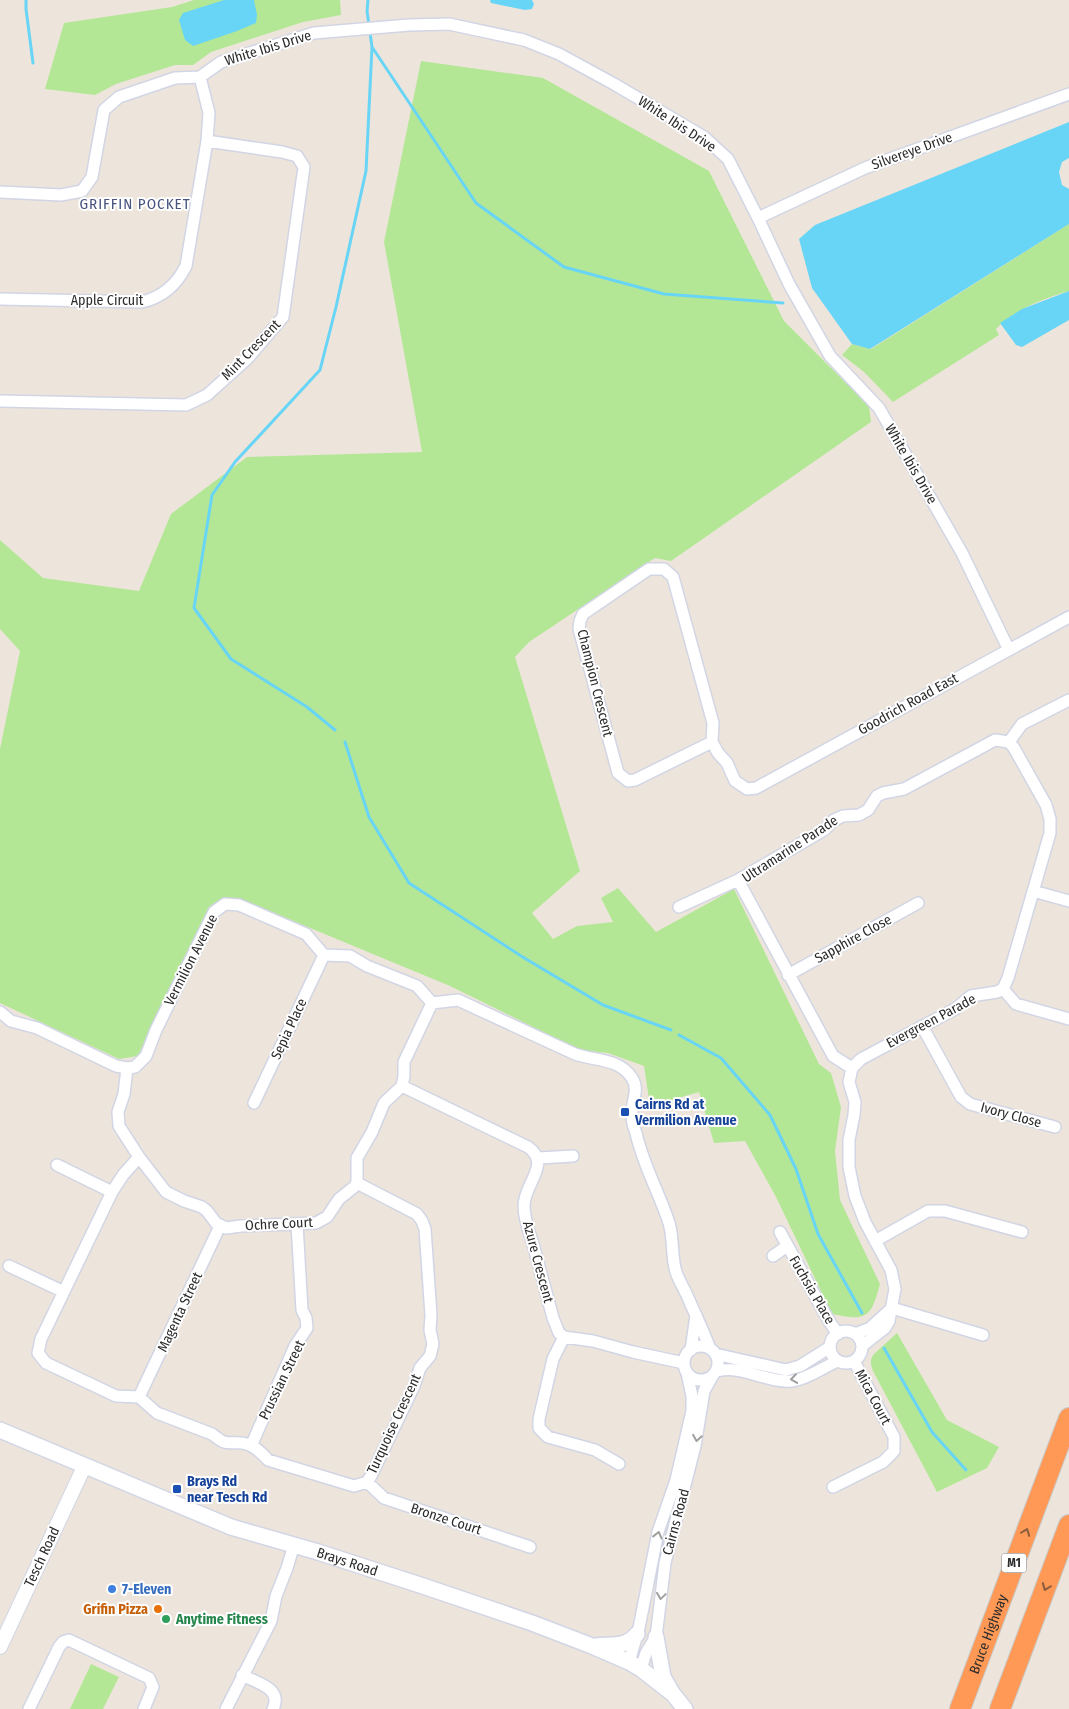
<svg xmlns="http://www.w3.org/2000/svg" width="1069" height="1709" font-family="'Fira Sans Condensed',sans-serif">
<rect width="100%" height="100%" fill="#ede5dc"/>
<!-- green -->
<path fill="#b4e795" d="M194 0H340L341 15 303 22 211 52 193 65H175L116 84 95 95 45 89 64 23 172 7Z
M421 61 543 78 709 171 784 321 869 406 871 422 671 561 655 558 529 642 515 657 580 871 532 913 553 939 577 926 613 922 601 898 618 888 656 932 734 889 819 1064 831 1073 841 1107 835 1151 840 1200 880 1284C871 1319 866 1321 832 1314L776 1197 745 1141 714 1143 699 1092 650 1106 644 1066 608 1053 580 1050 450 986 240 899 224 898 210 906 138 1056 119 1059 0 1003V749L20 651 0 629V540L43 578 139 591 171 514 247 457 422 452 384 242Z
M1069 224V291C1043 299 1015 309 996 329L999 335 893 402 864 372 842 355 852 344 871 349Z
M897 1333 947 1420 999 1447 987 1468 937 1492 873 1371C871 1365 869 1360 874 1354Z
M91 1664 119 1677 103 1709H70Z"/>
<!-- water -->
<path fill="#68d5f6" d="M224 0H254L257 15 256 23 237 31 193 46 185 40 179 20 183 13Z
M490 0H532L534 4 532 9 525 10 491 3Z
M1069 122V158L1062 162 1059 172 1062 185 1069 189V224L870 349 852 344 812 288 799 239 815 225Z
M1069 291V320L1022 347 1016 345 1000 323 1022 309Z"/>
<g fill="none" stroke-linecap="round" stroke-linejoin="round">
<!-- stream -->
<path stroke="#68d5f6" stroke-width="3" d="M26 0V9L33 63
M372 47 476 203 564 267 664 294 783 303
M335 730 307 707 231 659 194 608 212 495 235 462 320 370 336 307 366 171 372 47 367 11 368 0
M345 742 369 817 409 883 521 956 603 1005 671 1030
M679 1035 721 1058 770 1115 796 1169 818 1234 862 1313
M884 1348 932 1432 966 1470"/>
<defs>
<path id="minor" d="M200 77 221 62 314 33 409 25 449 24 524 40 559 54 614 84 704 137 728 159 758 218 789 284 830 356 879 408 962 553 1009 650
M0 192 61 195 82 191 92 177 104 110 119 97 175 78 200 77
M758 218 865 168 1069 94
M0 299 142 302C163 297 177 284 186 266L207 141 209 113 200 77
M0 401 186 405 207 395 247 359 283 317 304 167 297 156 282 152 207 141
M712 742 635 780 628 781 618 773 579 629 580 621 583 614 649 569H664L673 577 713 723 712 742 718 753 727 763 735 781 747 789 756 788 1069 617
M1009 742 1022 724 1069 700
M1033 891 1069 901
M679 907 738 880
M788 975 918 903
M1003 989 1016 1004 1069 1019
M0 1012 11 1021 37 1028 116 1066 127 1068 135 1067 146 1056 156 1030 214 912 225 904 239 905 306 934 324 955 350 956 367 966 417 986 432 1003 458 1000 575 1054C595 1061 619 1058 632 1078 640 1090 631 1102 632 1115 632 1121 634 1128 636 1133 643 1165 659 1192 669 1223 674 1239 671 1256 676 1272 679 1281 685 1290 689 1300 696 1316 704 1332 710 1349
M922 1026 961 1097 970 1104 1055 1127
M127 1068 124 1094 118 1112 119 1126 139 1157 166 1192 184 1201 202 1207 207 1211 216 1223 226 1228 241 1226 316 1223 327 1217 339 1199 354 1187 357 1183V1158L372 1132 384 1103 402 1086 404 1076V1062L432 1003
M852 1068 833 1056 738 880 824 830 834 820 843 816 859 815 868 810 877 796 883 793 904 789 995 740 1009 742
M402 1086 528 1147C552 1164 524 1183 524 1206 524 1220 530 1234 534 1247 540 1271 547 1295 553 1318L559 1333 564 1337 593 1341 633 1352 684 1363
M254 1103 324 955
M139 1157 123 1175 112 1192 41 1339 38 1353 46 1363 116 1396 139 1397 157 1413 212 1434C227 1446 225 1442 242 1443 253 1444 261 1452 268 1460L354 1486 367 1482 371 1476 414 1386 420 1368 430 1356 433 1344 430 1330 431 1315 425 1229 422 1221 417 1214 357 1183
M539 1158 573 1156
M57 1165 112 1192
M780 1232 829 1321 838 1334
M875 1241 928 1211H945L1022 1232
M773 1256 787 1246
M9 1266 64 1292
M892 1308 983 1335
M830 1347a16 16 0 1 1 32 0a16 16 0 1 1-32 0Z
M855 1334 870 1328 892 1308
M564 1337 553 1359 539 1419V1428L548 1437 595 1450 619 1464
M862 1346 885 1328 889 1321 895 1289 891 1270 865 1222 855 1196 849 1167V1140L854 1115 855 1102 849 1082 852 1068 861 1059 955 1009 971 996 997 992 1003 989 1008 978 1050 833V819L1046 805 1014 748 1009 742
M684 1363a17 17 0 1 1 34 0a17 17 0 1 1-34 0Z
M691 1350 696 1315
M715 1354 786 1370 800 1366 830 1347
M716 1371C722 1370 729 1369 735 1370 752 1372 775 1383 792 1381 808 1379 823 1367 838 1361
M139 1397 220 1226
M251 1446 295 1346 307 1328 306 1318 302 1310 297 1224
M367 1482 384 1498 530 1547
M833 1487 883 1462 894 1451V1437L854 1361
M629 1662 639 1628 658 1532 676 1480 692 1411V1396L687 1373
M641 1669 646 1653 656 1637 665 1563 695 1446 704 1391 713 1375
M242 1675C257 1683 283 1688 273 1709
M29 1709 59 1647 63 1642 69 1640 149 1678 153 1687 144 1709
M226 1709 271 1621 276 1596 287 1568 294 1545"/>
<path id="tertiary" d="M0 1647 84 1467"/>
<g id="secondary">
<path id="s1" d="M0 1430 231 1527 318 1552 423 1586 532 1623 592 1646 629 1662 641 1669 673 1694 685 1709"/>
<path d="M656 1637 663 1677 671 1691"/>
<path d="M596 1646C612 1644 626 1648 637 1634"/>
</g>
<g id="motorway">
<path id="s2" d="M960 1709 1069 1418"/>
<path d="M1000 1709 1069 1525"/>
</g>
</defs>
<!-- minor casing -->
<use href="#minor" stroke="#d1d5e4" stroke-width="14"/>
<!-- tertiary casing -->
<use href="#tertiary" stroke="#d1d5e4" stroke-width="16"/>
<!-- secondary casing -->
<use href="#secondary" stroke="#d1d5e4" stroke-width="18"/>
<!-- motorway casing -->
<use href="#motorway" stroke="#c8c8c8" stroke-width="22"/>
<!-- minor -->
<use href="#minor" stroke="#fff" stroke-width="11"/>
<!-- tertiary -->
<use href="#tertiary" stroke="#fff" stroke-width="14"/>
<!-- secondary -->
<use href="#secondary" stroke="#fff" stroke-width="15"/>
<!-- motorway -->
<use href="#motorway" stroke="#f95" stroke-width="20"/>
</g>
<!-- one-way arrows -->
<defs><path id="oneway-chevron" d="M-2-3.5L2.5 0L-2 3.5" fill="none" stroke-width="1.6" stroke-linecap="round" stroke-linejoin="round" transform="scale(1.25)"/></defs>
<g stroke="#a0a0a0">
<use href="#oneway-chevron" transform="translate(794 1379) rotate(172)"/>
<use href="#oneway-chevron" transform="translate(697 1438) rotate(99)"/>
<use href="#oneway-chevron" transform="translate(658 1535) rotate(-76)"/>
<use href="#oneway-chevron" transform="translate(661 1596) rotate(98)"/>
</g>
<g stroke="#8a5c3e">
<use href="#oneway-chevron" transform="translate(1026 1532) rotate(-69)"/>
<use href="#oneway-chevron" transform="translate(1046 1587) rotate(111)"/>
</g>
<!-- markers -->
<g fill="#1a4fb4" stroke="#fff" stroke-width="2">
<rect x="620" y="1107" width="10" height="10" rx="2.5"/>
<rect x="172" y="1484" width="10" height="10" rx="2.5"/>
</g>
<circle fill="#3f7fe0" stroke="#fff" stroke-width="2" cx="112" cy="1589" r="5"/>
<circle fill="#e8710a" stroke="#fff" stroke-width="2" cx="158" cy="1609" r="5"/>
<circle fill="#2e9e5b" stroke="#fff" stroke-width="2" cx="166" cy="1619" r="5"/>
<g text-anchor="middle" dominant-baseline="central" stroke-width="4" stroke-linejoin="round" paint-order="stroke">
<!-- shield labels -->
<rect fill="#fff" stroke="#6b6b6b" stroke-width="1" x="1001.5" y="1553.5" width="25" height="19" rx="4"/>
<g font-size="12" font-weight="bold" fill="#2b2b2b">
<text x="1014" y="1563">M1</text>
</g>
<!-- street labels -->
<g font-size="14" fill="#2b2b2b" stroke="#fff">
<text transform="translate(268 48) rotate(-17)">White Ibis Drive</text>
<text transform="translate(677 124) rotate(33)">White Ibis Drive</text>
<text transform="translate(912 151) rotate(-20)">Silvereye Drive</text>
<text x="107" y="300">Apple Circuit</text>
<text transform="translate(251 350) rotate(-46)">Mint Crescent</text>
<text transform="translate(911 464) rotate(60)">White Ibis Drive</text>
<text transform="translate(595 683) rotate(76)">Champion Crescent</text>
<text transform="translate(908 704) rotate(-29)">Goodrich Road East</text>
<text transform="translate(790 849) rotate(-33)">Ultramarine Parade</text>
<text transform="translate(853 939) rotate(-29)">Sapphire Close</text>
<text transform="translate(191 960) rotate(-63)">Vermilion Avenue</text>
<text transform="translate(931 1021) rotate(-28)">Evergreen Parade</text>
<text transform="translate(289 1029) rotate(-65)">Sepia Place</text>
<text transform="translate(1011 1115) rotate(15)">Ivory Close</text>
<text transform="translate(279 1224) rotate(-3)">Ochre Court</text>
<text transform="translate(538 1262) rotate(75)">Azure Crescent</text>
<text transform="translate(812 1290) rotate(60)">Fuchsia Place</text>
<text transform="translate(180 1312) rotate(-65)">Magenta Street</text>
<text transform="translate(282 1380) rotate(-64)">Prussian Street</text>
<text transform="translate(873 1397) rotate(62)">Mica Court</text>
<text transform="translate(394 1424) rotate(-65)">Turquoise Crescent</text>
<text transform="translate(446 1519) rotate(18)">Bronze Court</text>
<text transform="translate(676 1522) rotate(-75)">Cairns Road</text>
<text transform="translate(42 1557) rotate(-65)">Tesch Road</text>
<text stroke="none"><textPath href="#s1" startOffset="372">Brays Road</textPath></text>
<text stroke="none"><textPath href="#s2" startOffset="80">Bruce Highway</textPath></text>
</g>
<!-- transit labels -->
<g font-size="14" font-weight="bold" fill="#164399" stroke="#fff" text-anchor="start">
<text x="635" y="1104">Cairns Rd at<tspan x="635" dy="16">Vermilion Avenue</tspan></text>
<text x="187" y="1481">Brays Rd<tspan x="187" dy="16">near Tesch Rd</tspan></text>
</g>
<!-- shop labels -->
<g font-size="14" font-weight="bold" fill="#366cbe" stroke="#fff" text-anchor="start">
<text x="122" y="1589">7-Eleven</text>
</g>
<!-- food labels -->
<g font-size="14" font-weight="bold" fill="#c56008" stroke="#fff" text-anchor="end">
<text x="148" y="1609">Grifin Pizza</text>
</g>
<!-- leisure labels -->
<g font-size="14" font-weight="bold" fill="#27864d" stroke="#fff" text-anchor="start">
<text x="176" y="1619">Anytime Fitness</text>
</g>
<!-- neighbourhood labels -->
<g font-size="15" letter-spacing="1" fill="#48537e" stroke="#fff">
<text x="135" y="204">GRIFFIN POCKET</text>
</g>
</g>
</svg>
